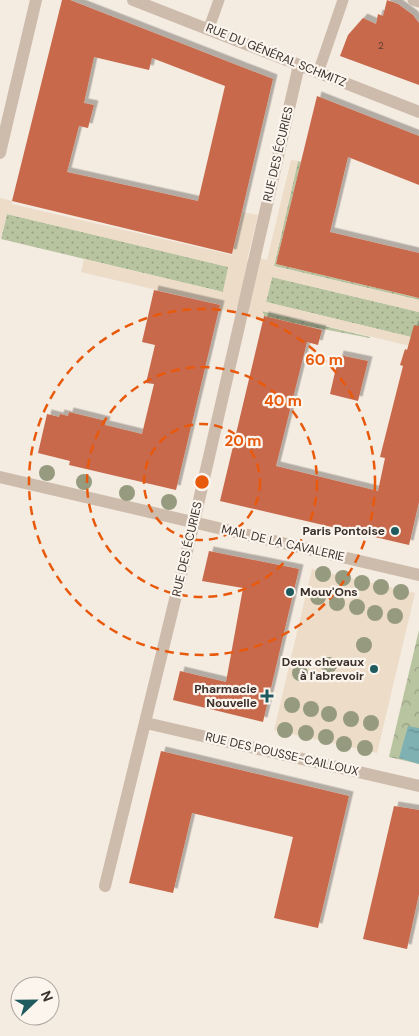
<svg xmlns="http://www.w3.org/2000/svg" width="419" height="1036" font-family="'DM Sans',sans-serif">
<defs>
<pattern id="grass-dots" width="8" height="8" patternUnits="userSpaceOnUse" patternTransform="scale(1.25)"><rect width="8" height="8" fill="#b8c4a0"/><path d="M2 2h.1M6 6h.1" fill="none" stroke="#97a083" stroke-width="1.8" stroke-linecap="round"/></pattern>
<pattern id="forest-crowns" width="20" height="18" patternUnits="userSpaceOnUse" patternTransform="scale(1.25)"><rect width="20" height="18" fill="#b8c4a0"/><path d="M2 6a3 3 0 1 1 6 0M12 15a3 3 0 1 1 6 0" fill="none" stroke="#97a083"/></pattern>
<pattern id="water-ripples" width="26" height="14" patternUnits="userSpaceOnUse" patternTransform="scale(1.25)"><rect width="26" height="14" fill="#7fb0b2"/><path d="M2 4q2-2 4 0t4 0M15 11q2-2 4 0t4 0" fill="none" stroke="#699091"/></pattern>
<filter id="shadow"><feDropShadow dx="4.5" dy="-4.5" stdDeviation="0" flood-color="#0004"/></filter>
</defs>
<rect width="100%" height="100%" fill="#f4ebe1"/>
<!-- grass -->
<path fill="url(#grass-dots)" d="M298 161 301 162 276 264 419 298V300L274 266Z
M7 214 229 267 223 292 1 239Z
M272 277 419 312V339L266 302Z
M262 311 370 337V338L307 326 264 316Z"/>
<!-- forest -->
<path fill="url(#forest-crowns)" d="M419 630V764L389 757Z"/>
<!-- plaza -->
<path fill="#ecdcc8" d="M291 160 298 161 274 266 419 300V312L272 277 266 302 419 339V348L263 311 264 316 263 320 248 317 249 309 237 306 235 313 219 309 220 305 81 272 84 259 223 292 228 267 7 214 0 239V198L12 201V204L232 255 242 212 258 215 247 260 260 258 267 260Z
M312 569 415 593 377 753 274 730Z"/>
<!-- water -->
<path fill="url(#water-ripples)" d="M408 726 419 728V764L399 758Z"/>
<!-- building -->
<path fill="#c8694b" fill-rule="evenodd" filter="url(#shadow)" d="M62 0H70L273 79 232 254 12 201ZM94 57 149 70 152 58 225 86 198 201 67 172 79 126 88 128 94 105 84 103Z
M387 0 398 4 413 15 419 23V85L340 56 348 35 363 18 376 24 378 14 383 16Z
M317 96 419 136V185L348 157 330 232 419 253V298L276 264Z
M154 290 220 305 176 490 69 465 70 461 38 453 47 414 59 417 60 414 68 416 69 412 106 421 105 425 142 434 154 384 146 383 155 345 142 342Z
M264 316 322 330 318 345 307 342 276 466 378 491 385 458 380 457 403 366 400 365 405 349 407 350 414 325 419 326V502L409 545 220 501Z
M339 355 368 361 358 401 330 394Z
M209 551 299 569 263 722 173 700 180 671 226 682 243 588 202 581Z
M161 751 349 796 318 928 274 918 293 837 192 813 173 893 129 883Z
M394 806 419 810V894L407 949 363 939Z"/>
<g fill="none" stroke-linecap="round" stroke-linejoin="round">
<!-- service -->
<path stroke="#cdbbac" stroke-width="11" d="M413 0 419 2
M209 28 219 0
M318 73 343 0"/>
<!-- minor -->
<path stroke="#cdbbac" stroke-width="12" d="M133 0 419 112
M0 153 36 0
M0 477 419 575
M146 723 419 786
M105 886 194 522 299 65"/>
</g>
<!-- trees -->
<g fill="#969b7f">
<circle cx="47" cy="473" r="8"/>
<circle cx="84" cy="482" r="8"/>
<circle cx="127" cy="493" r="8"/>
<circle cx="169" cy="502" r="8"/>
<circle cx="323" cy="574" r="8"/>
<circle cx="343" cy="578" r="8"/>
<circle cx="362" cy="583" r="8"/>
<circle cx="381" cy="587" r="8"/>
<circle cx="401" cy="592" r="8"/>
<circle cx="318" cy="597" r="8"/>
<circle cx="337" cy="603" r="8"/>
<circle cx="357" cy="607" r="8"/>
<circle cx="375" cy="613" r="8"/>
<circle cx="395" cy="616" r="8"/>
<circle cx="364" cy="645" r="8"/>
<circle cx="329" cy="665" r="8"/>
<circle cx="300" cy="673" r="8"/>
<circle cx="292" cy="705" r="8"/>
<circle cx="311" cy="709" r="8"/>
<circle cx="329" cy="714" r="8"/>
<circle cx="351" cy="719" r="8"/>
<circle cx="371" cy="723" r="8"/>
<circle cx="285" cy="730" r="8"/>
<circle cx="306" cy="733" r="8"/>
<circle cx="326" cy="737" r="8"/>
<circle cx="344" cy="744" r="8"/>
<circle cx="365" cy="748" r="8"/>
</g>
<!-- distance rings -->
<g fill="none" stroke="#e8590c" stroke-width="2.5" stroke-dasharray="9 6">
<circle cx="202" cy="482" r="58"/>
<circle cx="202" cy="482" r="115"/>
<circle cx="202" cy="482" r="173"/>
</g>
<!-- markers -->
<g fill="#1f5a5e" stroke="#fbf5ee" stroke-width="2">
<circle cx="395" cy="531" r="5"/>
<circle cx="290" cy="592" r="5"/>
<circle cx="374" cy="669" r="5"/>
<path d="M264.5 688.5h5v5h5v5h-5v5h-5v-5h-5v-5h5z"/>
</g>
<g text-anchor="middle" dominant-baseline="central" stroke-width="4.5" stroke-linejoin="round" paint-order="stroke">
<!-- number labels -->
<g font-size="10" fill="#5e3e33">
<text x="381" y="45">2</text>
</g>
<!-- street labels -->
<g font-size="12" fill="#3b302b" stroke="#fbf5ee">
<text transform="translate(276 55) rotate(22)">RUE DU GÉNÉRAL SCHMITZ</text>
<text transform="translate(278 154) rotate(-77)">RUE DES ÉCURIES</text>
<text transform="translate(283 543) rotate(13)">MAIL DE LA CAVALERIE</text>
<text transform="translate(187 549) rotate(-77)">RUE DES ÉCURIES</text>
<text transform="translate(282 754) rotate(13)">RUE DES POUSSE-CAILLOUX</text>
</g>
<!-- poi labels -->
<g font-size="12" font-weight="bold" fill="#3b302b" stroke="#fbf5ee" text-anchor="end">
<text x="385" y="531">Paris Pontoise</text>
<text x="300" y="592" text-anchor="start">Mouv'Ons</text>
<text x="364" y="662">Deux chevaux<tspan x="364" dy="14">à l'abrevoir</tspan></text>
<text x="257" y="689">Pharmacie<tspan x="257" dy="14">Nouvelle</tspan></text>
</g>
</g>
<circle cx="202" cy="482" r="8" fill="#e8590c" stroke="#fbf5ee" stroke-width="2.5"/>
<g font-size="15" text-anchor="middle" font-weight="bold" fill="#e8590c" stroke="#fbf5ee" stroke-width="4.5" stroke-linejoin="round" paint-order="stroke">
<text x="324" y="365">60 m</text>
<text x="283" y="406">40 m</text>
<text x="243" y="446">20 m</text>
</g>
<!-- north arrow -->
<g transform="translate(35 1001) rotate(68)"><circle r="24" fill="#fbf5ee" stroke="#aea6a0"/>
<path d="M0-4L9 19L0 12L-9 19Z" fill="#1f5a5e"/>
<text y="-8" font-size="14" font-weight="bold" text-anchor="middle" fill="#3b302b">N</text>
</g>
</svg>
